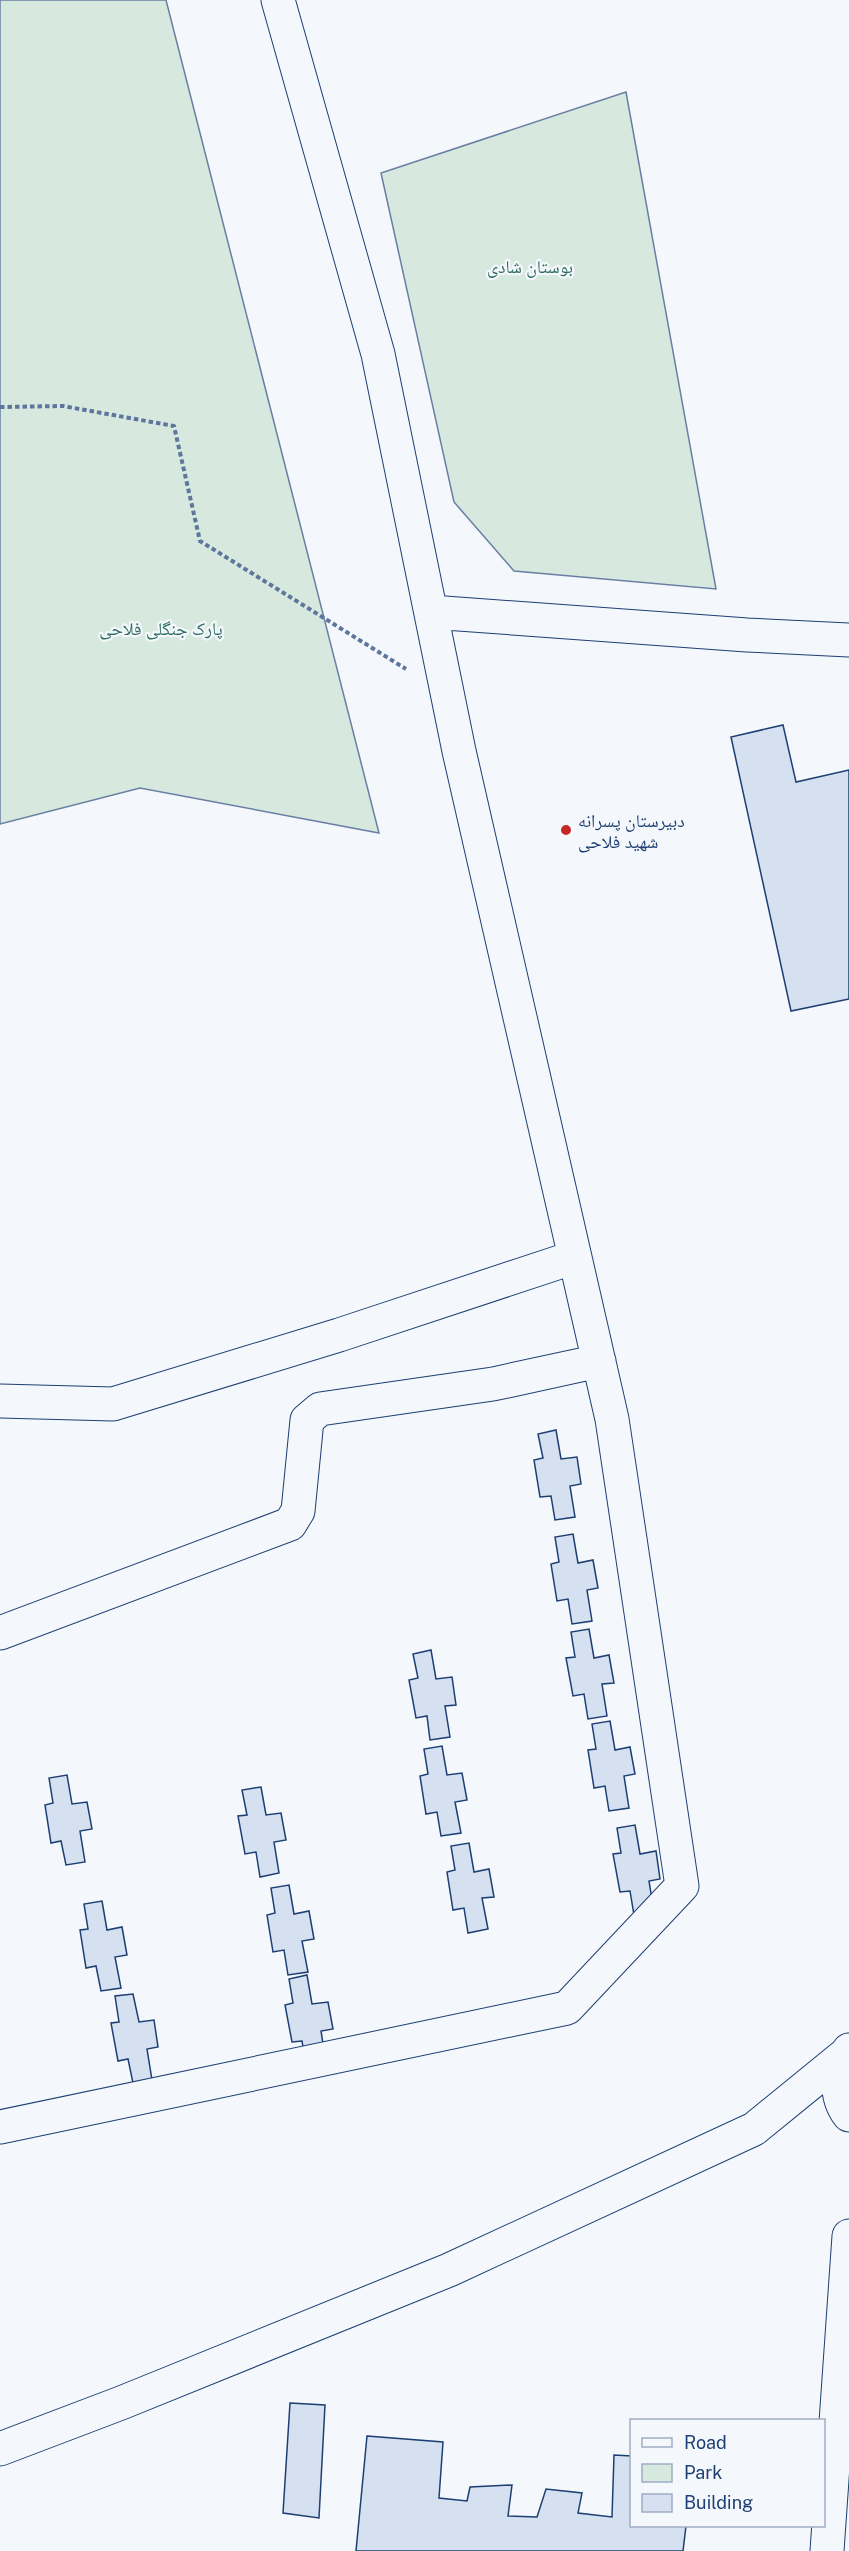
<svg xmlns="http://www.w3.org/2000/svg" width="849" height="2551" font-family="'Public Sans','Noto Naskh Arabic',sans-serif">
<rect width="100%" height="100%" fill="#f4f7fb"/>
<!-- green -->
<path fill="#d7e8df" stroke="#687fa3" stroke-width="1.5" d="M0 0H166L379 833 140 788 0 824Z
M626 92 716 589 514 571 454 502 381 173Z"/>
<!-- building -->
<path fill="#d5e0f0" stroke="#1d3f73" stroke-width="1.5" d="M783 725 796 782 849 770V999L791 1011 731 737Z
M556 1430 561 1459 577 1457 581 1484 570 1486 575 1517 555 1520 551 1496 540 1497 534 1460 543 1458 538 1434Z
M573 1534 578 1563 593 1560 598 1588 587 1590 592 1621 572 1624 568 1599 557 1601 551 1564 559 1562 555 1537Z
M589 1629 594 1658 609 1655 614 1683 602 1684 607 1716 588 1719 584 1694 573 1696 566 1658 575 1657 571 1632Z
M431 1650 436 1679 452 1677 456 1705 445 1706 450 1737 430 1740 427 1716 416 1718 409 1680 418 1678 413 1654Z
M610 1721 615 1750 630 1747 635 1774 624 1776 629 1808 609 1811 605 1786 594 1788 588 1750 596 1749 592 1724Z
M442 1746 447 1775 462 1773 467 1800 455 1802 461 1833 441 1836 437 1812 426 1814 420 1776 428 1774 424 1749Z
M67 1775 72 1804 87 1802 92 1829 80 1831 85 1862 66 1865 61 1841 51 1843 45 1805 53 1803 49 1778Z
M261 1787 266 1815 281 1813 286 1840 274 1842 279 1873 260 1877 256 1852 245 1854 238 1816 247 1815 242 1790Z
M635 1825 640 1854 656 1851 660 1879 649 1881 654 1912 634 1915 630 1891 620 1892 613 1854 621 1853 617 1828Z
M469 1843 474 1872 489 1869 494 1897 482 1898 488 1929 468 1933 464 1908 453 1910 447 1872 455 1870 451 1846Z
M289 1885 294 1914 309 1911 314 1939 302 1941 308 1972 288 1975 284 1950 273 1952 267 1915 275 1913 271 1888Z
M102 1901 107 1930 122 1927 127 1955 115 1957 121 1988 101 1991 96 1966 86 1968 80 1930 88 1929 84 1904Z
M307 1975 312 2004 328 2002 333 2029 321 2031 326 2062 306 2065 302 2041 292 2042 285 2005 293 2003 289 1979Z
M133 1994 139 2022 154 2020 158 2047 147 2049 152 2080 133 2083 128 2059 118 2061 111 2023 119 2022 115 1996Z
M290 2403 325 2405 319 2518 283 2513Z
M367 2436 443 2442 439 2498 467 2501 470 2487 512 2485 508 2516 537 2517 546 2489 582 2493 578 2513 612 2517 614 2455 632 2456V2526H686L683 2551H356Z"/>
<g fill="none" stroke-linecap="round" stroke-linejoin="round">
<defs>
<path id="minor" d="M431 612 747 635 849 640
M0 1401 113 1404 339 1335 575 1257
M0 1633 290 1524 298 1511 307 1420 320 1409 493 1384 599 1361
M849 2050C835 2067 835 2097 849 2115
M0 2127 567 2008 682 1886 612 1419 459 751 378 354 278 0
M0 2449 121 2403 449 2270 754 2129 846 2054
M827 2551 849 2236"/>
</defs>
<!-- minor casing -->
<use href="#minor" stroke="#1d3f73" stroke-width="35"/>
<!-- path -->
<path stroke="#5e769c" stroke-width="4" stroke-dasharray="4.5 3" stroke-linecap="butt" d="M0 407 63 406 174 426 200 541 406 669"/>
<!-- minor -->
<use href="#minor" stroke="#f4f7fb" stroke-width="33"/>
</g>
<!-- markers -->
<circle fill="#c62828" stroke="#f4f7fb" stroke-width="2" cx="566" cy="830" r="6"/>
<g text-anchor="middle" dominant-baseline="central" stroke-width="4.5" stroke-linejoin="round" paint-order="stroke">
<!-- park labels -->
<g font-size="18" fill="#2c6c60" stroke="#f4f7fb">
<text x="530" y="266">بوستان شادی</text>
<text x="161" y="628">پارک جنگلی فلاحی</text>
</g>
<!-- poi labels -->
<g font-size="18" fill="#1d3f73" stroke="#f4f7fb" text-anchor="start">
<text x="578" y="820">دبیرستان پسرانه<tspan x="578" dy="21">شهید فلاحی</tspan></text>
</g>
</g>
<!-- legend -->
<rect x="630" y="2419" width="195" height="108" fill="#f4f7fb" stroke="#9eadc5" stroke-width="1.5"/>
<rect x="642" y="2438" width="30" height="9" fill="#f4f7fb" stroke="#9eadc5" stroke-width="1.5"/>
<text x="684" y="2449" font-size="18" fill="#1d3f73">Road</text>
<rect x="642" y="2464" width="30" height="18" fill="#d7e8df" stroke="#9eadc5" stroke-width="1.5"/>
<text x="684" y="2479" font-size="18" fill="#1d3f73">Park</text>
<rect x="642" y="2494" width="30" height="18" fill="#d5e0f0" stroke="#9eadc5" stroke-width="1.5"/>
<text x="684" y="2509" font-size="18" fill="#1d3f73">Building</text>
</svg>
